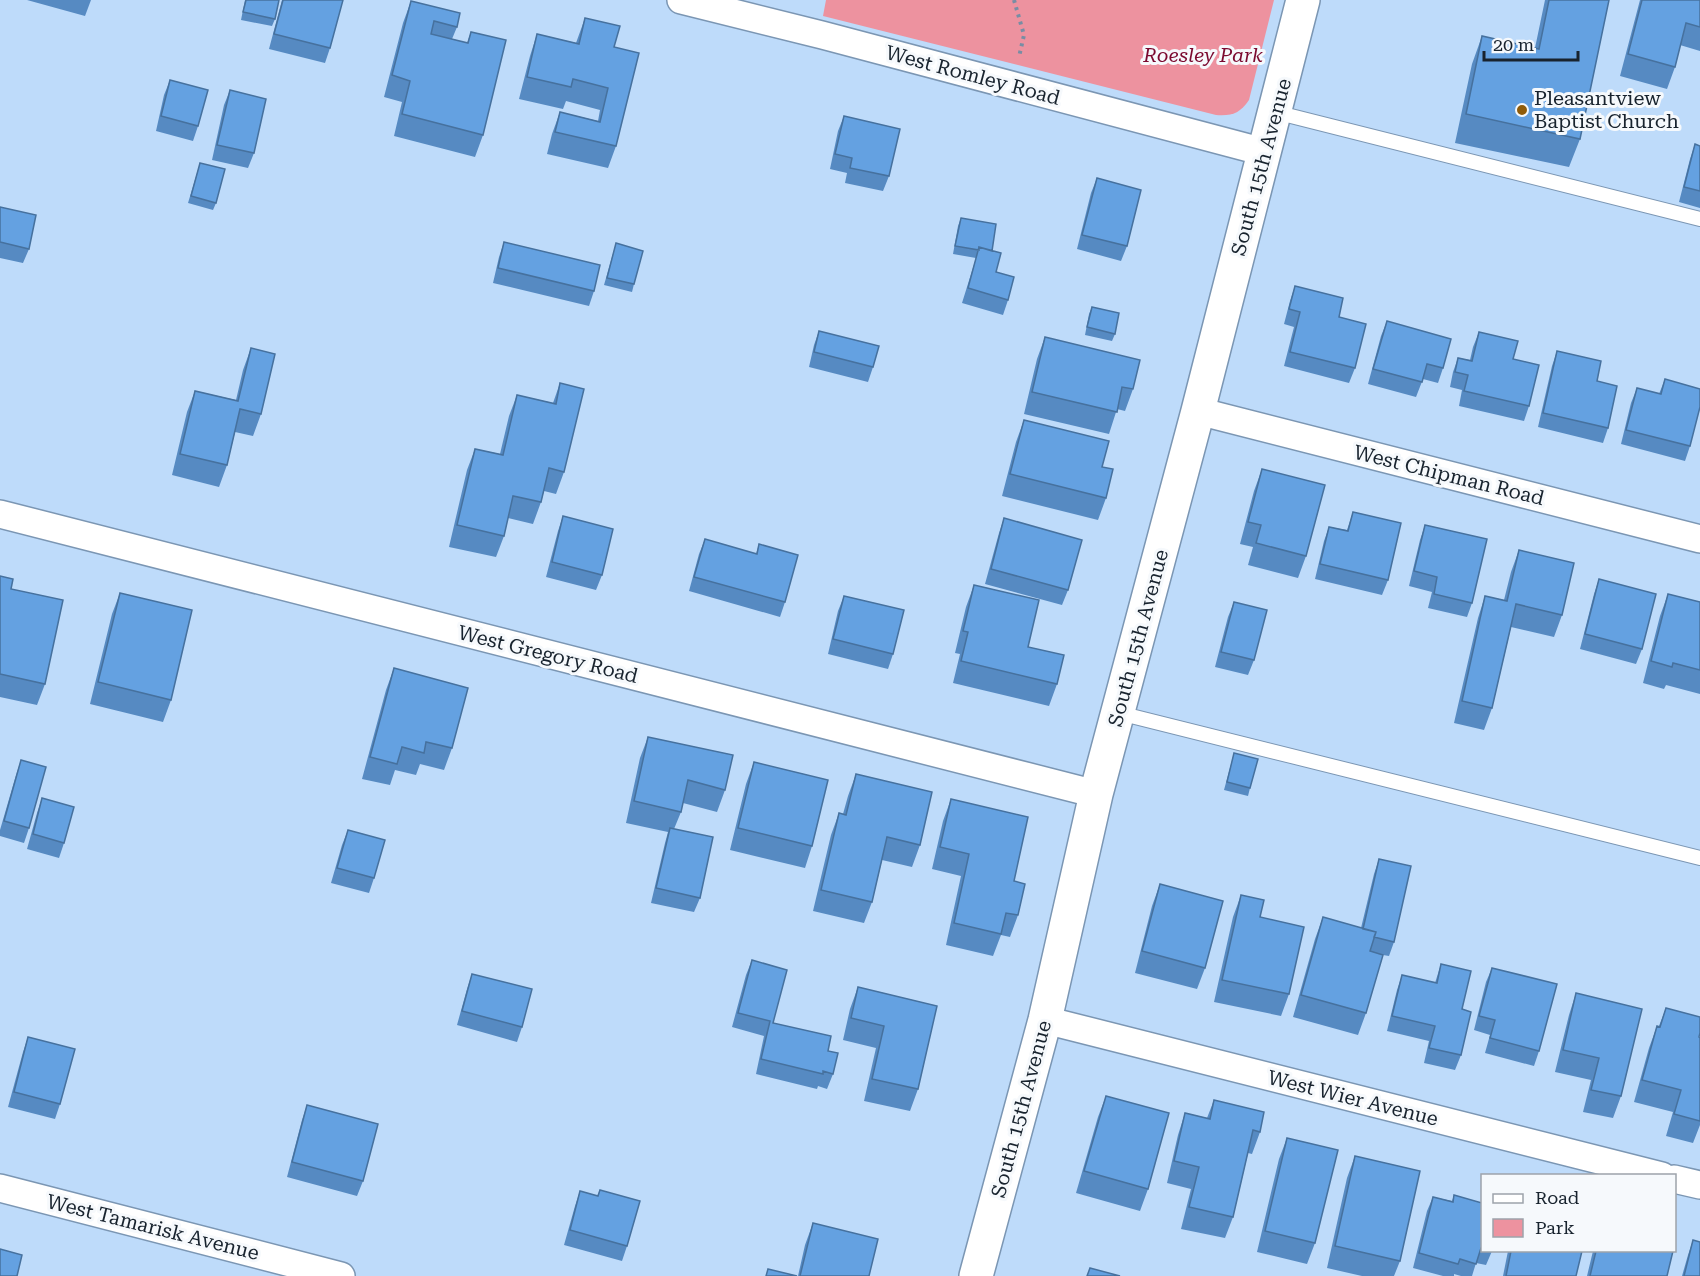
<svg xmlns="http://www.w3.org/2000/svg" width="1700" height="1276" font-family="'Roboto Serif',serif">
<rect width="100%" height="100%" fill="#bedbfa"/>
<!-- green -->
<path fill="#ed929f" d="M826 0H1274L1249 100C1240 113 1233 116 1216 115L823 16Z"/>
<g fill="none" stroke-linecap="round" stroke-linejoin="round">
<defs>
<path id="service" d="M1275 112 1700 219
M1119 713 1700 858"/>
<path id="minor" d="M681 0 822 35 1264 152
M1198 411 1700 539
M0 514 1096 794
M1045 1020 1662 1176
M1674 1179 1700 1185
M0 1188 341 1276"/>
<path id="tertiary" d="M976 1276 1045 1020 1096 794 1198 411 1303 0"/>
</defs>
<!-- service casing -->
<use href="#service" stroke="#7b96b3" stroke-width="16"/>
<!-- minor casing -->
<use href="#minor" stroke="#7b96b3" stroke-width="30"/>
<!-- tertiary casing -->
<use href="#tertiary" stroke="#7b96b3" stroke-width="36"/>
<!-- path -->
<path stroke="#788da4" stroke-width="4" stroke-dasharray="3 4.5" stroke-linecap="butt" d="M1014 0 1024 35 1019 57"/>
<!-- service -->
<use href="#service" stroke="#fff" stroke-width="14"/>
<!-- minor -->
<use href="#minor" stroke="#fff" stroke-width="27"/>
<!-- tertiary -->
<use href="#tertiary" stroke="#fff" stroke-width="33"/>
</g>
<!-- wall -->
<path fill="#568ac2" d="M27 0H91L85 16Z
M245 0H279L275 19 272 26 241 20Z
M282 0H343L330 48 325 63 269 49Z
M1545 0H1609L1580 139 1569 167 1455 143 1472 64 1482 36 1535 48Z
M1640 0H1700V51L1680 45 1675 67 1667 89 1620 76Z
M411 1 457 27 452 39 467 43 471 32 483 135 475 157 394 136 402 102 384 97 403 23Z
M585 18 614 47 616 146 608 168 547 154 552 134 560 112 598 121 600 110 566 101 563 109 519 99 530 56 537 34 576 43Z
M170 80 198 126 193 141 156 131 164 95Z
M230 90 254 153 248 168 212 160 224 105Z
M844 116 889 176 883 191 845 183 847 173 830 169 838 131Z
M1695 144 1700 146V208L1679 202 1690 159Z
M200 163 216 203 213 210 188 203Z
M1097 178 1127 246 1121 261 1077 249 1091 193Z
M0 207 29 249 23 263 0 258Z
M961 218 992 251 996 272 1008 300 1003 315 962 303 976 258 953 254 958 226Z
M504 242 594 291 589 306 493 283 499 257Z
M616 243 634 284 632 292 604 285Z
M1295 286 1339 317 1355 368 1349 383 1284 366 1294 327 1284 324 1290 301Z
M1092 307 1115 334 1112 341 1085 335 1089 314Z
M1387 321 1443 368 1438 383 1423 379 1416 397 1368 384 1381 336Z
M819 331 873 367 868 382 809 367 814 345Z
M1479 332 1513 359 1529 406 1524 421 1459 406 1462 390 1450 387 1453 372 1458 358 1470 360 1473 347Z
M1045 337 1133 389 1125 411 1117 409 1109 434 1024 414 1037 359Z
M251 348 261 414 253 436 235 432 227 465 219 487 172 475 187 412 195 391 236 400 243 370Z
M1557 351 1597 381 1608 428 1603 443 1538 427 1552 366Z
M1665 379 1690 446 1685 461 1621 444 1631 403 1637 388 1659 394Z
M560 383 564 472 556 494 544 491 541 502 533 524 508 518 504 536 496 557 449 547 467 470 475 449 500 454 509 416 517 395 553 403Z
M1024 420 1102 467 1106 498 1098 520 1002 496 1016 442Z
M1262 469 1306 556 1298 578 1248 565 1253 547 1240 544 1254 491Z
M1353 512 1388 580 1382 595 1315 579 1324 541 1329 527 1347 530Z
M563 516 602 575 596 590 546 577 558 531Z
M1004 518 1068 590 1062 605 985 584 999 533Z
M1425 525 1472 603 1467 617 1428 608 1432 592 1409 586 1420 540Z
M705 539 756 554 759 544 785 602 780 617 689 591 699 554Z
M1519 550 1562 615 1554 637 1511 627 1492 708 1484 730 1454 723 1478 618 1485 596 1504 600 1511 572Z
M0 576 11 589 45 684 37 705 0 697Z
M1599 579 1642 649 1636 664 1580 649 1594 594Z
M974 585 1028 647 1057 684 1049 706 953 683 960 654 955 653 966 607Z
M120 593 171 700 163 722 90 704 112 614Z
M1668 594 1700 602V694L1666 685 1664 689 1643 683 1660 616Z
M844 596 893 654 888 669 828 654 838 611Z
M1234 602 1254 660 1248 675 1215 667 1228 617Z
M394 668 452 748 444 770 420 764 416 775 395 770 390 785 362 779 386 690Z
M648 737 725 790 717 812 683 803 681 812 674 829 700 898 694 912 651 903 665 843 668 832 626 823 640 758Z
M1234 753 1250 788 1248 796 1224 790Z
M21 760 29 828 24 843 0 836V830L16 775Z
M754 762 812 846 805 868 730 850 746 784Z
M856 774 920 845 912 867 882 860 872 902 864 923 813 911 831 835 839 813 843 814 848 796Z
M42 798 64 843 59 858 27 849 37 813Z
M951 799 1014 881 1018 915 1010 937 1001 935 993 956 946 945 961 876 932 869 943 821Z
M348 830 374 878 369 893 331 883 342 845Z
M1379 859 1394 942 1389 956 1383 955 1366 1013 1358 1035 1293 1017 1315 939 1323 917 1361 928 1374 874Z
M1160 884 1205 968 1197 989 1135 973 1152 906Z
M1241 895 1260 917 1289 994 1281 1016 1214 1002 1233 917Z
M752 960 773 1023 828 1051 833 1074 827 1089 818 1086 817 1089 756 1074 764 1036 732 1027 746 975Z
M1441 964 1462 1009 1461 1055 1455 1070 1424 1063 1429 1041 1387 1031 1397 990 1402 975 1435 983Z
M1492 968 1539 1051 1534 1066 1485 1053 1490 1035 1474 1030 1486 982Z
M472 974 522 1027 517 1042 457 1025 467 989Z
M858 987 937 1006 918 1089 910 1111 864 1101 876 1048 843 1040 850 1009Z
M1576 993 1621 1096 1613 1118 1583 1112 1591 1080 1555 1072 1569 1015Z
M1666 1008 1700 1038V1125L1693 1143 1666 1136 1673 1112 1634 1102 1649 1048 1657 1026H1659Z
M28 1037 60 1104 55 1119 8 1107 23 1052Z
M1106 1096 1148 1189 1140 1211 1076 1193 1098 1117Z
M1214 1100 1260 1132 1252 1154 1248 1153 1233 1217 1225 1238 1181 1229 1191 1189 1167 1183 1178 1135 1185 1113 1207 1118Z
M307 1105 363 1181 357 1196 287 1177 302 1120Z
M1287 1138 1315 1243 1307 1264 1257 1252 1279 1159Z
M1355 1156 1400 1261 1394 1276H1362L1327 1268 1347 1178Z
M600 1190 627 1246 622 1261 564 1245 575 1206 580 1191 597 1196Z
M1454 1195 1482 1203V1251H1492L1486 1265 1476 1263 1472 1276H1461L1454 1274V1276H1443L1413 1268 1427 1211 1433 1197 1452 1201Z
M813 1223 869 1276H798L805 1245Z
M1693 1240 1700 1276H1682L1688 1255Z
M1508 1251H1582L1576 1276H1503Z
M1593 1251H1673L1667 1276H1587Z"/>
<!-- building -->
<path fill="#64a1e1" stroke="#46719e" stroke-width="1.5" d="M246 0H279L275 19 243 12Z
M283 0H343L330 48 274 34Z
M1549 0H1609L1580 139 1466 114 1482 36 1539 49Z
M1642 0H1700V27L1686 23 1675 67 1628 54Z
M411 1 460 13 457 27 434 21 431 34 468 43 471 32 506 40 483 135 402 114 410 81 392 75Z
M585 18 620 26 614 47 639 53 616 146 555 132 560 112 600 122 608 88 573 79 571 87 527 77 537 34 579 44Z
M170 80 208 90 198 126 161 116Z
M230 90 266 99 254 153 217 145Z
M844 116 900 129 889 176 850 168 852 158 835 154Z
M1695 144 1700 146V191L1684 187Z
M200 163 225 169 216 203 191 196Z
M1097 178 1141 190 1127 246 1082 235Z
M0 207 36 215 29 249 0 242Z
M961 218 996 224 992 251 979 247V250L955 246Z
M504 242 600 265 594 291 498 268Z
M616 243 643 251 634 284 607 278Z
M979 247 1001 253 996 272 1014 277 1008 300 968 288Z
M1295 286 1343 298 1339 317 1366 324 1355 368 1290 352 1300 312 1289 309Z
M1092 307 1119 313 1115 334 1087 327Z
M1387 321 1451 339 1443 368 1427 364 1422 382 1373 369Z
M819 331 879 346 873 367 814 352Z
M1479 332 1518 341 1513 359 1539 365 1529 406 1464 391 1468 375 1455 372 1458 358 1472 361Z
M1045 337 1140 360 1133 389 1122 387 1117 412 1032 392Z
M251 348 275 354 261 414 240 409 227 465 180 454 195 391 238 401Z
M1557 351 1601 361 1597 381 1617 386 1608 428 1543 413Z
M1665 379 1700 389V407L1690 446 1626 430 1637 388 1661 394Z
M560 383 584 389 564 472 549 468 541 502 513 496 504 536 457 525 475 449 503 455 517 395 556 404Z
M1024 420 1109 441 1102 467 1113 469 1106 498 1010 474Z
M1262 469 1325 485 1306 556 1256 543 1261 525 1248 522Z
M1353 512 1401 523 1388 580 1320 564 1329 527 1348 531Z
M563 516 613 529 602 575 552 562Z
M1004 518 1082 540 1068 590 991 569Z
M1425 525 1487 539 1472 603 1434 594 1437 577 1414 571Z
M705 539 757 554 759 544 798 555 785 602 694 577Z
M1519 550 1574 563 1562 615 1516 604 1492 708 1462 701 1485 596 1507 601Z
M0 576 13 579 11 589 63 600 45 684 0 674Z
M1599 579 1656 594 1642 649 1585 634Z
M974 585 1039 600 1028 647 1064 655 1057 684 961 661 968 632 963 631Z
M120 593 192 610 171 700 98 682Z
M1668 594 1700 602V670L1673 663 1672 667 1651 661Z
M844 596 904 610 893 654 833 639Z
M1234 602 1267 610 1254 660 1221 652Z
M394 668 468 688 452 748 426 742 424 753 402 747 397 764 370 757Z
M648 737 733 755 725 790 688 780 681 812 634 801Z
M1234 753 1258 759 1250 788 1227 782Z
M21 760 46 767 29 828 4 821Z
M754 762 828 780 812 846 738 828Z
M856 774 932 792 920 845 887 837 872 902 821 890 839 813 846 815Z
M42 798 74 807 64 843 33 834Z
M951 799 1028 817 1014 881 1025 884 1018 915 1006 913 1001 934 954 923 969 854 940 847Z
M670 828 713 837 700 898 656 888Z
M348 830 385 840 374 878 337 868Z
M1379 859 1411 866 1394 942 1374 937 1376 932 1363 929Z
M1160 884 1223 901 1205 968 1142 951Z
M1241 895 1264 900 1260 917 1304 927 1289 994 1222 980Z
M1323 917 1376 932 1370 951 1383 955 1366 1013 1301 995Z
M752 960 787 970 773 1023 831 1036 828 1051 838 1053 833 1074 823 1071V1074L761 1059 770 1021 738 1013Z
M1441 964 1471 971 1462 1009 1471 1012 1461 1055 1429 1048 1435 1026 1392 1016 1402 975 1437 983Z
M1492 968 1557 984 1539 1051 1490 1038 1495 1020 1479 1016Z
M472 974 532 989 522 1027 462 1011Z
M858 987 937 1006 918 1089 872 1079 884 1026 851 1018Z
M1576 993 1642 1009 1621 1096 1591 1090 1599 1058 1563 1050Z
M1666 1008 1700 1017V1033L1699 1037 1700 1038V1121L1674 1114 1681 1090 1642 1080 1657 1026 1660 1027Z
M28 1037 75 1049 60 1104 14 1092Z
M1106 1096 1169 1113 1148 1189 1084 1171Z
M1214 1100 1264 1112 1260 1132 1253 1130 1233 1217 1189 1207 1199 1167 1174 1161 1185 1113 1210 1119Z
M307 1105 378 1124 363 1181 292 1162Z
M1287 1138 1338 1150 1315 1243 1265 1231Z
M1355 1156 1420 1171 1400 1261 1335 1246Z
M600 1190 640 1201 627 1246 570 1230 580 1191 598 1196Z
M1454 1195 1482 1203V1248H1481L1476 1264 1460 1259 1458 1264 1419 1253 1433 1197 1453 1202Z
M813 1223 878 1239 869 1276H800Z
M1693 1240 1700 1242V1276H1684Z
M0 1249 22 1255 17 1276H0Z
M1511 1251H1582L1576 1276H1506Z
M1596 1251H1673L1667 1276H1590Z
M1090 1268 1120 1276H1087Z
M768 1269 797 1276H766Z"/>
<!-- markers -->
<circle fill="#8f5c0a" stroke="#f6f9fc" stroke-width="2" cx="1522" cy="110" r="6"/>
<g text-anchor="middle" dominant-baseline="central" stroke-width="6" stroke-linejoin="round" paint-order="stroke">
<!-- park labels -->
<g font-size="20" font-style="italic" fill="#7b092f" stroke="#f6f9fc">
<text x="1203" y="55">Roesley Park</text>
</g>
<!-- street labels -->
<g font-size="20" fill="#18232e" stroke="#f6f9fc">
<text transform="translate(973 75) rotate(15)">West Romley Road</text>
<text transform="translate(1261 167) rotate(-75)">South 15th Avenue</text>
<text transform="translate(1449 475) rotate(14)">West Chipman Road</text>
<text transform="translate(1138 638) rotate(-75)">South 15th Avenue</text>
<text transform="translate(548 654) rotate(14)">West Gregory Road</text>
<text transform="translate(1353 1098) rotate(14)">West Wier Avenue</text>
<text transform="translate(1021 1109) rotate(-75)">South 15th Avenue</text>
<text transform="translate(153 1227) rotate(14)">West Tamarisk Avenue</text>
</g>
<!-- poi labels -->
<g font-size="20" fill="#18232e" stroke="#f6f9fc" text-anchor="start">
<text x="1534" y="98">Pleasantview<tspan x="1534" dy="23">Baptist Church</tspan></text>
</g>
</g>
<!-- legend -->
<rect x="1481" y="1174" width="195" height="78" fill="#f6f9fc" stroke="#9da3aa" stroke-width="1.5"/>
<rect x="1493" y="1194" width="30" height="9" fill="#ffffff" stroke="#9da3aa" stroke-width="1.5"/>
<text x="1535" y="1204" font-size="18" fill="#18232e">Road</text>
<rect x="1493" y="1219" width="30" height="18" fill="#ed929f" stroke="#9da3aa" stroke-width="1.5"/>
<text x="1535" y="1234" font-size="18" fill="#18232e">Park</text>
<!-- scale -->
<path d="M1484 51v9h94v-9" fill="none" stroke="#18232e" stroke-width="3"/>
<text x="1493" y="51" font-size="18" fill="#18232e" stroke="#f6f9fc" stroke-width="4.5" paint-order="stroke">20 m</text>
</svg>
